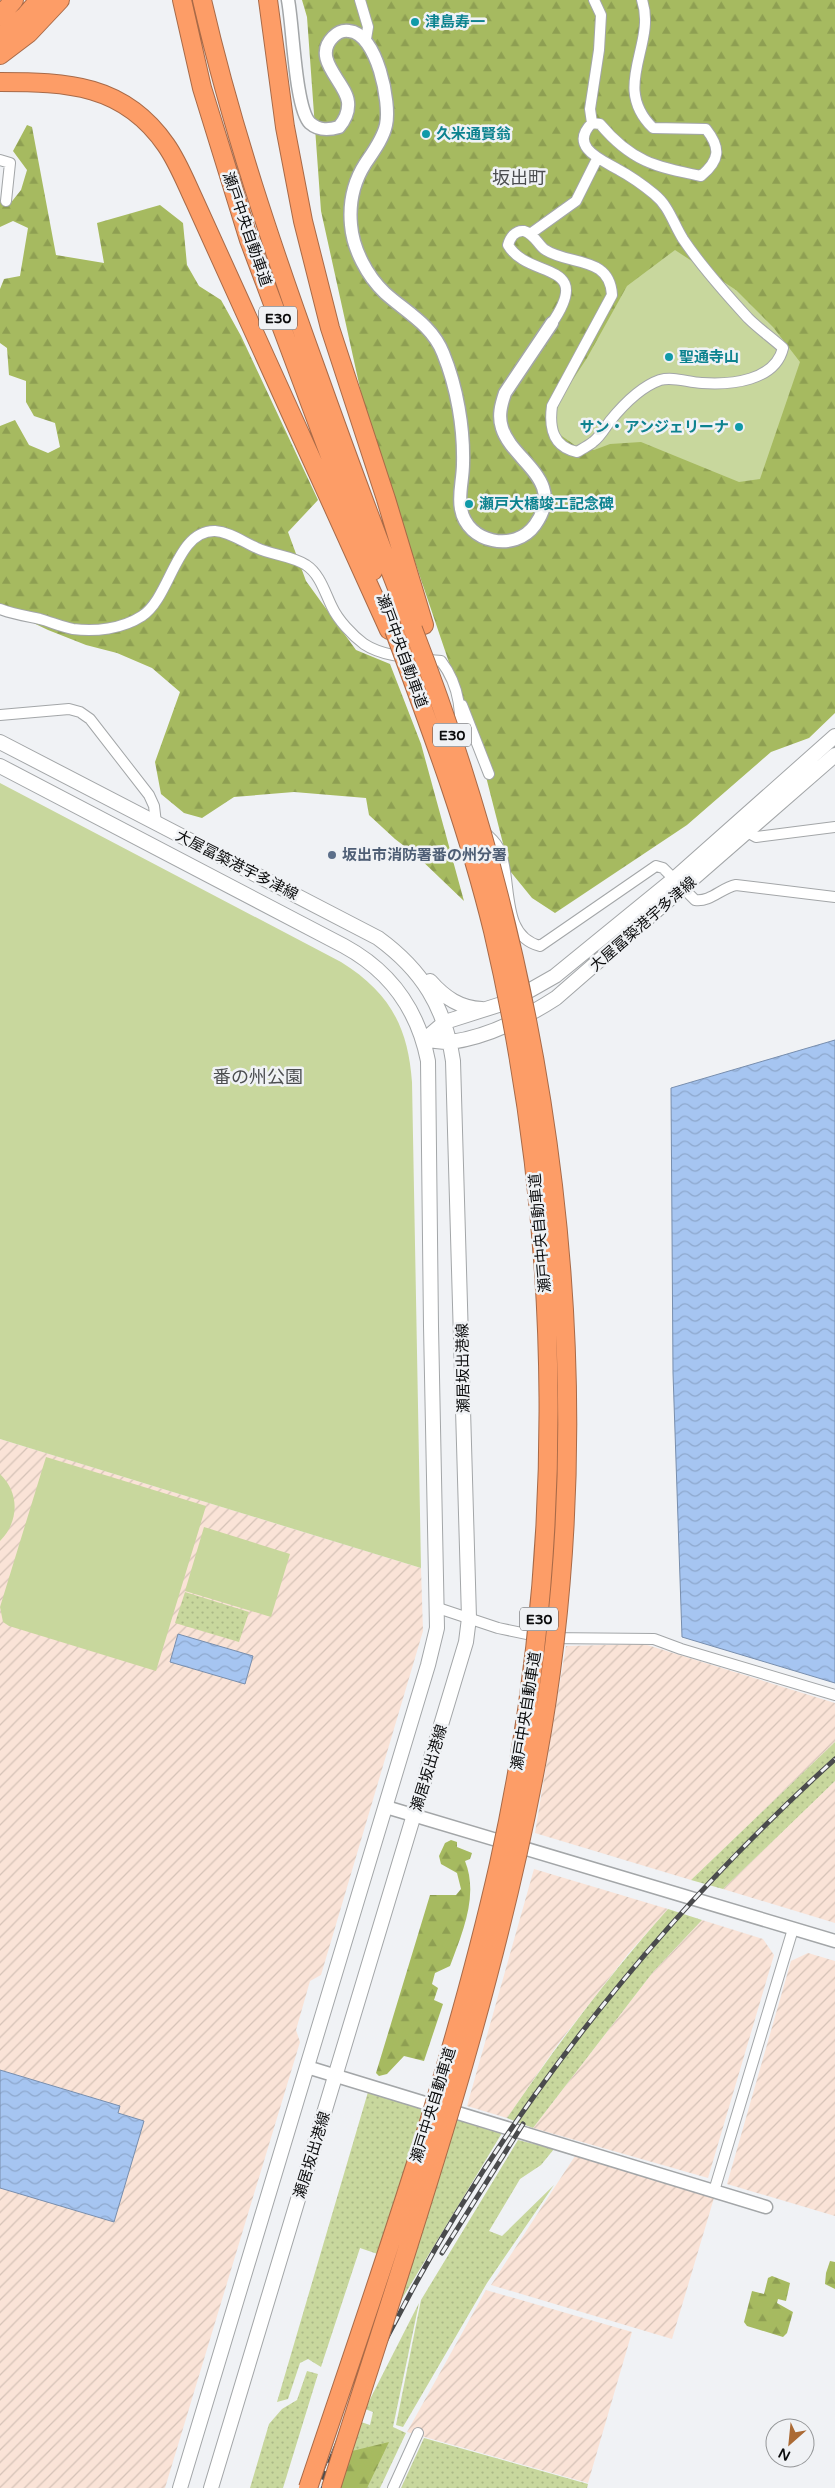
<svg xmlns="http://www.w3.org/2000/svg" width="835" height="2488" font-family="'Varela Round','Noto Sans JP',sans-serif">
<defs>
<pattern id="industrial-furrows" width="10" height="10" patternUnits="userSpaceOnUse" patternTransform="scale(1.25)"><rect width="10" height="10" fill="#fae3d7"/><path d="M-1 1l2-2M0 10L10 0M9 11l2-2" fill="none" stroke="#d5c2b7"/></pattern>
<pattern id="grass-dots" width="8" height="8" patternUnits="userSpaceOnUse" patternTransform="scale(1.25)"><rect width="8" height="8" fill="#c8d79d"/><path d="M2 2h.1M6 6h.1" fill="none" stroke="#aab786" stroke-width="1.8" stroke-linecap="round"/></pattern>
<pattern id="forest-firs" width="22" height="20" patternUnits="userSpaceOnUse" patternTransform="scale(1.25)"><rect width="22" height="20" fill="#a6ba60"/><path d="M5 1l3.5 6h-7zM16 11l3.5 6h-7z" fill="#8e9f52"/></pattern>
<pattern id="water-waves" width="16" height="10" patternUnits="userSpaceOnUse" patternTransform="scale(1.25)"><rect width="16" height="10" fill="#a6c5f1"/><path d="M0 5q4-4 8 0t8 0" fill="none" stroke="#8ea8cd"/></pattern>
</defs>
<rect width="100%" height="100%" fill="#f0f2f5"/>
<!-- industrial -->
<path fill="url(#industrial-furrows)" d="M0 1439 421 1568 423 1631 321 1975 310 1981 296 2030 300 2042 165 2488H0Z
M644 1644 835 1703V1742L691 1880 535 1833 566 1646Z
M835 1781V1923L723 1889 813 1802Z
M534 1869 668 1909 628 1954 558 2044 507 2118 467 2106Z
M702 1920 763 1939 774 1955 708 2178 533 2128 653 1972Z
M808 1953 835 1961V2216L727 2184 791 1961Z
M575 2156 714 2198 672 2339 491 2285Z
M486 2290 632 2332 588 2483 407 2432Z"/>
<!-- grass -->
<path fill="url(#grass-dots)" d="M185 1592 249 1612 239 1642 175 1623Z
M835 1742V1781L723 1889 691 1880Z
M668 1909 702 1920 653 1972 533 2128 507 2118C557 2045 609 1975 668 1909Z
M368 2092 502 2133 388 2322 407 2264 360 2248 321 2367 308 2359 300 2363 288 2399 277 2402Z
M518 2140 554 2149 541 2165 520 2179 489 2231 502 2236 554 2185 487 2283 403 2427 396 2425 421 2300Z
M419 2303 393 2427 406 2433 380 2488H340L361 2422 370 2425 373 2412 365 2409Z
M307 2371 318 2374 283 2488H250L269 2424 282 2409 297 2400Z
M424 2438 588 2484 587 2488H401Z"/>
<!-- forest -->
<path fill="url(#forest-firs)" d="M302 0H835V713L809 738 771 752 687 825 555 913 532 898 510 871 481 757 367 420 321 211 307 17Z
M27 125 32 127 56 255 104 263 97 223 160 205 183 223 187 265 199 286 221 300 241 336 318 500 288 532 306 581 356 650 390 664 421 744 464 901 416 855 395 839 369 815 366 798 294 792 234 797 202 818 184 813 161 794 155 762 180 692 152 668 117 653 86 645 48 630 0 607V426L15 420 29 445 48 453 60 447 55 423 34 416 26 402V381L9 375 7 348 0 343V289L4 279 20 276 28 228 13 221 0 227V202L9 205 21 190 27 170 13 151Z
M451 1840 457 1842V1847L472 1853 470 1859 465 1861C479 1896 462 1933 450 1966L435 1973 432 1984 438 1988 434 2000 443 2004 424 2061 404 2056 387 2074 379 2076 376 2073 430 1895H456L461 1889 457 1873 441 1864 439 1856 445 1843Z
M830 2261 835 2262V2289L825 2284 826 2273Z
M772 2276 790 2283 786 2301 778 2299 777 2303 793 2312 787 2333 783 2337 747 2326 744 2322 752 2291 764 2294 768 2278Z
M389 2442 367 2488H340L352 2451Z"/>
<!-- green -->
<path fill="#c8d79d" d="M675 250 736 290 773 327 800 362 760 479 739 482 641 442 610 444 594 450 576 446 559 434 554 415 564 393 587 358 627 286Z
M0 783 341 962C389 992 408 1026 412 1082L421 1568 0 1439Z
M46 1457 206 1506 156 1671 9 1626 3 1622 0 1607Z
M0 1474C20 1493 19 1522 0 1541Z
M204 1527 290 1554 271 1617 185 1591Z"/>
<!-- water -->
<path fill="url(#water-waves)" stroke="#788ead" d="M835 1040V1683L682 1637 673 1373 671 1088Z
M178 1634 253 1656 245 1684 170 1662Z
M0 2070 120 2106 118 2113 144 2121 114 2222 0 2188Z"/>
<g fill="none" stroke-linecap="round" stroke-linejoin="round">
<defs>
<path id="minor" d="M360 0 368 27 366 39
M592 123 590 109 599 50 601 15 594 0
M0 160 10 163 6 201
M530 234 576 201 597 159
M552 323C595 260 528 280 508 245 510 238 515 230 524 231 533 233 538 244 544 249 568 266 610 255 612 295L552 406C549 428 553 447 577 452 582 449 588 446 593 442 600 437 605 428 610 421 623 405 640 387 660 380 674 376 689 383 702 383 731 385 775 381 783 348 772 338 759 329 748 318 726 294 701 266 683 239 673 223 669 206 654 194 643 185 632 177 619 170 602 160 568 147 592 123L600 124C631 161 655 167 701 176 720 160 721 148 706 129L653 128C610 86 657 45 642 0
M0 609C13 614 26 616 40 619 51 622 62 627 73 629 95 632 122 629 142 616 171 597 176 530 215 531 230 532 243 542 257 548 272 555 293 556 306 565 320 574 325 593 332 607 338 620 352 635 364 644 385 658 417 658 441 661 461 687 462 716 459 747
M462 705 489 774
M0 715 69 709 80 712 90 719 149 795 154 806 156 823
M482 830C488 835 495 841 498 847 514 878 498 935 540 946L656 866 663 868 695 900C711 902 721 888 736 885L835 897
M747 832 756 837 835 827
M438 1608 498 1628 546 1638 654 1639 681 1649 835 1695
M714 2191 793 1929
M393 2488 418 2433"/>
<path id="tertiary" d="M288 0C293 25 295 108 310 123 319 131 329 130 339 127 345 120 349 112 348 102 346 82 311 59 333 37 337 33 343 30 349 31 377 33 391 103 386 125 383 139 373 152 365 164 353 183 349 204 351 225 353 249 367 276 385 293 406 312 432 325 443 353 457 387 464 428 463 464 463 479 458 495 461 509 467 543 515 553 535 525 567 480 512 461 502 428 498 416 501 405 505 393L552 323
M386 1807 835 1941
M307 2067 766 2207"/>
<path id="secondary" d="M0 742 378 938C422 970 445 1007 453 1061L469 1618 466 1642 211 2488
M0 766 344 946C390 971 418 1010 428 1061L431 1326 437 1628 428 1665 180 2488
M430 981C445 998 460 1008 482 1009
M424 1040 445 1022 511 1001 555 976 674 879 835 736
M424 1040C433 1040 443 1043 451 1042 488 1037 525 1018 556 998L835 755"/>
<path id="motorway" d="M182 0 202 88 249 240 373 571
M202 0C231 126 272 247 316 369 347 456 379 543 413 629
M268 0 285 127 303 221 330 328 386 499 424 625
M0 16 14 0
M0 37 26 15 39 0
M0 55 29 33 60 0
M0 82C67 82 124 84 166 145 178 162 186 183 195 202L389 630"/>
</defs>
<!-- minor casing -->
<use href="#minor" stroke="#a3a6a8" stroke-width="12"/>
<!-- tertiary casing -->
<use href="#tertiary" stroke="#a3a6a8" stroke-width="15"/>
<!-- secondary casing -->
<use href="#secondary" stroke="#a3a6a8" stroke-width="16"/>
<!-- motorway casing -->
<use href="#motorway" stroke="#a86a48" stroke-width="20"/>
<!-- minor -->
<use href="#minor" stroke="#fff" stroke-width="10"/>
<!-- tertiary -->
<use href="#tertiary" stroke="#fff" stroke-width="12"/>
<!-- secondary -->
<use href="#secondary" stroke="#fff" stroke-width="14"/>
<!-- motorway -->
<use href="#motorway" stroke="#fd9d67" stroke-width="18"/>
<defs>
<path id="rail" d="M442 2253 523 2124
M319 2488C430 2208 613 1961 835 1759"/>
</defs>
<!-- rail casing -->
<use href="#rail" stroke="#4a4b4d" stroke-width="5"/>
<!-- rail -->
<use href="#rail" stroke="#f0f2f5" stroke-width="3" stroke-dasharray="9" stroke-linecap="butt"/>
<defs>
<path id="motorway-bridge" d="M308 2488C377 2282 451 2076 499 1864 567 1557 565 1238 493 931 468 828 431 730 394 630
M331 2488C407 2247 491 2008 537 1759 607 1380 551 985 413 629"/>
</defs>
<!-- motorway-bridge casing -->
<use href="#motorway-bridge" stroke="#a86a48" stroke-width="20" stroke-linecap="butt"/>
<!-- motorway-bridge -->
<use href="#motorway-bridge" stroke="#fd9d67" stroke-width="18"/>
</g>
<!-- markers -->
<g fill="#0f9aa8" stroke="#f0f2f5" stroke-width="2">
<circle cx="415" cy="22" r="5"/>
<circle cx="426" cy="134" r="5"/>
<circle cx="669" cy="357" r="5"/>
<circle cx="739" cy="427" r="5"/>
<circle cx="469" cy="504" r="5"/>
</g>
<circle fill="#5c6f8a" stroke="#f0f2f5" stroke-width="2" cx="332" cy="855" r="5"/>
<g text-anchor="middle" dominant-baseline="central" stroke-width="5" stroke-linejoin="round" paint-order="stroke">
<!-- shield labels -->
<g fill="#f0f2f5" stroke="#505153" stroke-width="1">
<rect x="259" y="306.5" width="38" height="23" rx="4"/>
<rect x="433" y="723.5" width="38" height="23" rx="4"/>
<rect x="520" y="1607.5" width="38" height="23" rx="4"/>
</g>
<g font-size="14" font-weight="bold" fill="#0b0c0d">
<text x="278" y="318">E30</text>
<text x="452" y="735">E30</text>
<text x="539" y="1619">E30</text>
</g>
<!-- culture labels -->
<g font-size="15" font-weight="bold" fill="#0d838f" stroke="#f0f2f5" text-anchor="start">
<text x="425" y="22">津島寿一</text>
<text x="436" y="134">久米通賢翁</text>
<text x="679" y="357">聖通寺山</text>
<text x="729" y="427" text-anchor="end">サン・アンジェリーナ</text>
<text x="479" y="504">瀬戸大橋竣工記念碑</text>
</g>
<!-- street labels -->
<g font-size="15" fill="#0b0c0d" stroke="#f0f2f5">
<text transform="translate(247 229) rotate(71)">瀬戸中央自動車道</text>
<text transform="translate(402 651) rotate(70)">瀬戸中央自動車道</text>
<text transform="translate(237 865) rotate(27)">大屋冨築港宇多津線</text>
<text transform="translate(643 924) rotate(-41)">大屋冨築港宇多津線</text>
<text transform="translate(540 1233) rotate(-95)">瀬戸中央自動車道</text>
<text transform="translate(463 1368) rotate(-91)">瀬居坂出港線</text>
<text transform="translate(526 1711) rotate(-81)">瀬戸中央自動車道</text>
<text transform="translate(429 1768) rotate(-73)">瀬居坂出港線</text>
<text transform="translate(433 2105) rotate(-73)">瀬戸中央自動車道</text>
<text transform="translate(312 2155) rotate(-73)">瀬居坂出港線</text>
</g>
<!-- service labels -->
<g font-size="15" font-weight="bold" fill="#4e5e75" stroke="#f0f2f5" text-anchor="start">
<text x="342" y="855">坂出市消防署番の州分署</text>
</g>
<!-- quarter labels -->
<g font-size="18" fill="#4c4e50" stroke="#f0f2f5">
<text x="519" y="178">坂出町</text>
<text x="258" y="1077">番の州公園</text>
</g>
</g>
<!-- north arrow -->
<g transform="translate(790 2443) rotate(207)"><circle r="24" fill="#f0f2f5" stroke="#949698"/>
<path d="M0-4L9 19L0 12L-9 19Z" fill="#ab6a34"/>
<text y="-8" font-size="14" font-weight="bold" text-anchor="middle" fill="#0b0c0d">N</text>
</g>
</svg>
